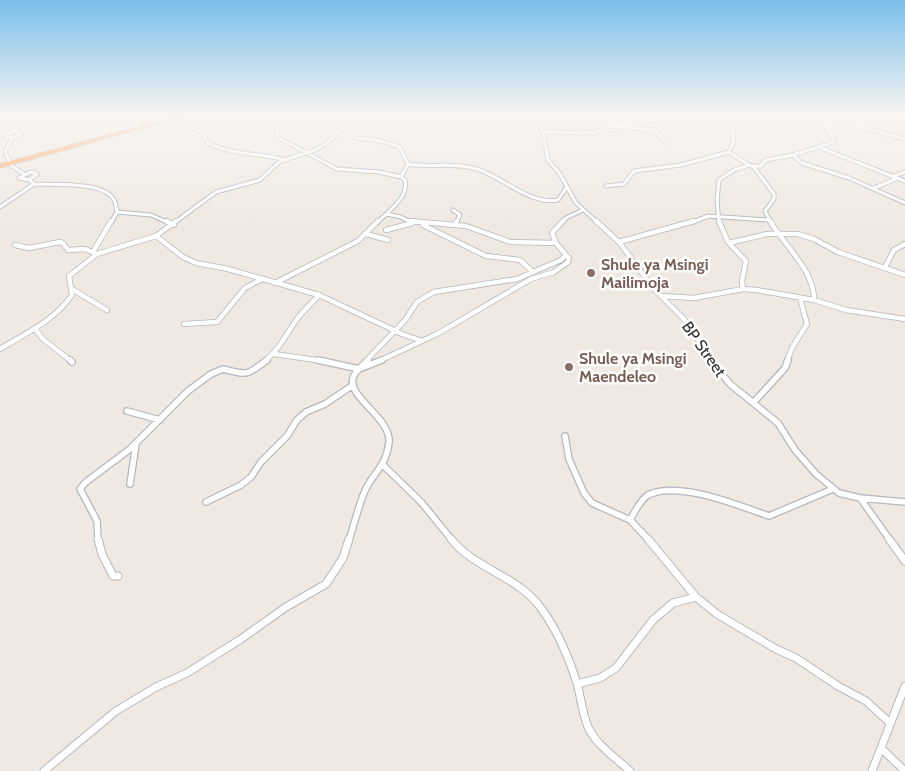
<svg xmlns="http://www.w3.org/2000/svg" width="905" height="771" font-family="Cabin,sans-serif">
<rect width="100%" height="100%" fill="#efe9e1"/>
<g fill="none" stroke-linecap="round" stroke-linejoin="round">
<defs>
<path id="street-far3" d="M532 115 543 132 548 160 560 174 576 203 598 223
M799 115 830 122
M880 116 905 124
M833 120 863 126 880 115
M348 123 356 138 377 140 400 147 408 164C431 168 455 162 477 169 503 177 529 205 558 200L567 187
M285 124 278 130 277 137 337 169 379 172 401 177
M187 125C191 127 197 129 201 132 205 136 205 141 210 144 234 155 261 153 286 160
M860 127 905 139
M628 128 655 130 665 142
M15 131 21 134 15 137H6L7 134Z
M15 131 22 115
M543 132 594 133 610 126 624 127 647 121 679 119 685 116
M12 138 5 152 12 166 24 174
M821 148 905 181
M793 155 802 163 849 178 905 203
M751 166H761L766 160 793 155 831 143 834 139 828 129 830 122 837 115
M753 166 774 194V199L765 211 771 223
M31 172 37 174 29 180 19 178Z
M892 177 905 172
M29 179 34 184C53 185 104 181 114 200 116 203 116 209 117 212L151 215 169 223
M606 186 624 184 634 171 681 165 729 152 733 143V130L706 115
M874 188 896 179
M0 207 34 184
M453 210 460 215 456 223
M387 214 401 217 412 223
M111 223 117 212
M174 223 216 192 260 180 279 162 315 150 326 144 355 115
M377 223C388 211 409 198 405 180L401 177 408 164
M562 223 566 218 583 210
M691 223 708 216 769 220
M719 223 717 200 719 180 734 170 749 165 729 152"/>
<path id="street-far2" d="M166 221 174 225
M410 221 466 226 510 242 556 243
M596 221 619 242 654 289 683 318 694 332 711 361
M719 221 728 242 746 261 742 281 743 289
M770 221C785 246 815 272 814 300
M423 225 486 256 520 260 533 272
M455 225 457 221
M386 230 413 223
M366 234 388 240
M156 236 183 257 196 263 228 269 319 295 402 334 422 341
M619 242 694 221
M729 243 767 234H798L814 239 838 252 905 275
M15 245 29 248 60 242 63 243 68 250 85 249 97 254
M93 252 111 221
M885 267 894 250 905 244
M275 283 358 241 378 221
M72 289 107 310
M662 296 694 298 743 289 757 290 814 300 846 310 905 319
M184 324 217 322 245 288 262 279
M35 329 43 339 71 361
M0 349C26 333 54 321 72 295L69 276 97 254 156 236 176 221
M274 354 323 361
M265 361C280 349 286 334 297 319 303 311 312 303 319 295
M366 361 406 319 417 302 434 292 517 279 561 260 566 255 556 243 552 233 563 221
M379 361 437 334 531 279 554 272 568 262 569 258 566 255
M787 361 792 348 807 324 800 298"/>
<path id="street-far1" d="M70 360 72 362
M318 360 359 369 382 360
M710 360 730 384 778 423 795 450 816 474 839 493 860 498 905 502
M754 402 785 368 788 360
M127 411 160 420
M565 436 569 459 584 493 592 503 630 520 649 540
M383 465 421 502 452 540
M130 484 136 444
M860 498 890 540
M206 502 241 485 251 477 261 462 287 436 297 420 306 412 325 404 353 385
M630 520C635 512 640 500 648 495 678 480 740 506 769 516L833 489
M98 540 97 521 80 489 86 482 130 449 188 391 211 374 223 369C248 375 246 376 267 360
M349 540C354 525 358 508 364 493 372 473 386 468 389 442 391 418 347 397 353 378 355 371 363 365 368 360"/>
<path id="street" d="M98 539 102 554 113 576H118
M451 539C475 569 518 576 541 608 557 630 570 660 578 687 581 700 583 715 588 727 596 745 616 758 630 771
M648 539 696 597 717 614 776 649 796 658 838 686 866 701 890 723
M889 539 905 561
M577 684 600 678 616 668 653 620 673 603 696 597
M882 749 905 771
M44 771 116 711 156 687 187 673 241 639 286 607 326 584 343 558 349 539
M872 771 905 686"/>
<path id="highway" d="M182 115H190L0 168V164Z"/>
</defs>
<!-- street-far3 casing -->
<use href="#street-far3" stroke="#b4b7c1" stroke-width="5"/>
<!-- street-far2 casing -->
<use href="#street-far2" stroke="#b4b7c1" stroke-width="6"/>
<!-- street-far1 casing -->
<use href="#street-far1" stroke="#b4b7c1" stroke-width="8"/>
<!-- street casing -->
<use href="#street" stroke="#b4b7c1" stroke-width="9"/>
<!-- highway casing -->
<use href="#highway" stroke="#c9c9c9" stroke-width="2"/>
<!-- street-far3 -->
<use href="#street-far3" stroke="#fff" stroke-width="3"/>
<!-- street-far2 -->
<use href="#street-far2" stroke="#fff" stroke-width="4.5"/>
<!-- street-far1 -->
<use href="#street-far1" stroke="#fff" stroke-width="5.5"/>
<!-- street -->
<use href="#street" stroke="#fff" stroke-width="7"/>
<!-- highway -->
<use href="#highway" fill="#ffa35c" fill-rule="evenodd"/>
</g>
<!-- sky -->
<linearGradient id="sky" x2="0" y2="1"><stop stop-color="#7abfeb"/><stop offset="0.52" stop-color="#f8f5f2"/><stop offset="1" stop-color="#f8f5f2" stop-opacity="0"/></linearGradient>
<rect width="905" height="223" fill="url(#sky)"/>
<!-- markers -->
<g fill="#8d6e63" stroke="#fff" stroke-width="2">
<circle cx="591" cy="273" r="5"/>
<circle cx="569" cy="367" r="5"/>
</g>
<g text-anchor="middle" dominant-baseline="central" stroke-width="5" stroke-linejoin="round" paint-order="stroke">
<!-- education labels -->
<g font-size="16" font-weight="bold" fill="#785e54" stroke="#fff" text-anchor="start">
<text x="601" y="264">Shule ya Msingi<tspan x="601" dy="18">Mailimoja</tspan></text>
<text x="579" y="358">Shule ya Msingi<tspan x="579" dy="18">Maendeleo</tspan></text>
</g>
<!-- street labels -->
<g font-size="16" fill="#2e2e2e" stroke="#fff">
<text transform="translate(704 349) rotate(55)">BP Street</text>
</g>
</g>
</svg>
